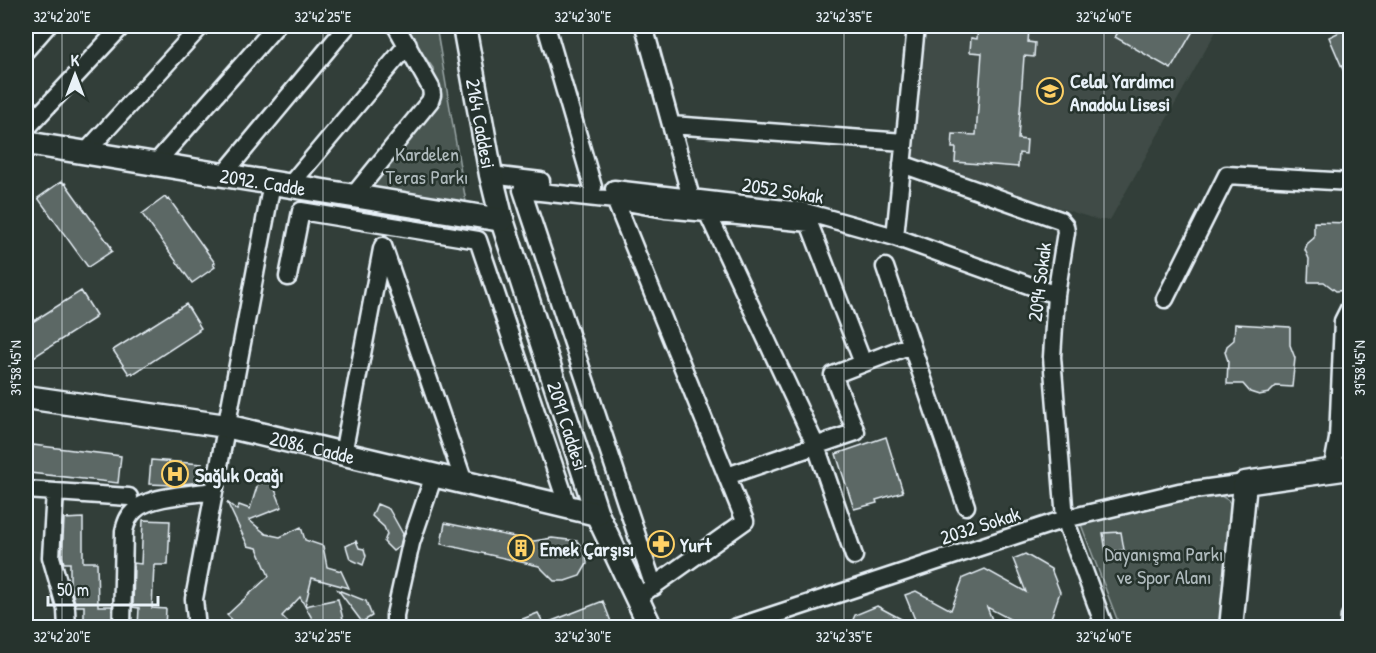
<svg xmlns="http://www.w3.org/2000/svg" width="1376" height="653" font-family="'Patrick Hand',sans-serif">
<rect width="100%" height="100%" fill="#323e39"/>
<filter id="ink" filterUnits="userSpaceOnUse"><feTurbulence type="fractalNoise" baseFrequency=".0167" numOctaves="2"/><feDisplacementMap in="SourceGraphic" scale="12" xChannelSelector="R" yChannelSelector="G"/><feConvolveMatrix kernelMatrix="1 2 1 2 8 2 1 2 1" color-interpolation-filters="sRGB"/></filter>
<g filter="url(#ink)">
<!-- built -->
<path fill="#3f4b46" d="M924 26H1219L1110 220H1098L918 163 912 156Z"/>
<!-- green -->
<path fill="#495651" stroke="#98a4a4" stroke-width="1.5" d="M403 26H436L466 202 371 187 437 97 433 68Z
M1216 493 1228 500 1233 509 1221 627H1120L1080 522 1152 502Z"/>
<!-- building -->
<path fill="#5c6865" stroke="#e8f1f8" stroke-width="1.5" d="M978 26 1029 29 1028 42 1035 43 1034 57 1024 56 1018 139 1027 140 1026 154 1019 153 1018 167 955 162 956 148H952L953 134 976 135 982 53 970 52 971 38 977 39Z
M1122 26H1196L1171 69 1115 37Z
M1350 27V86L1329 37Z
M62 181 64 184 65 183 111 247 110 248 112 251 88 267 38 198Z
M165 197 167 200 169 199 215 263 213 264 215 267 192 283 142 214Z
M1314 222 1350 223V290L1336 291 1324 282H1308L1309 259 1305 250 1307 244 1314 238Z
M81 291 96 315 94 317 95 318 26 362V326Z
M186 304 201 328 198 330 199 331 133 374 132 372 129 374 113 350Z
M1235 324 1290 327V345L1295 358 1292 387 1276 386 1269 393 1259 395 1250 392 1243 384H1227L1228 361 1225 352 1227 346 1234 340Z
M886 437 903 492 876 500 877 503 854 509 836 454Z
M33 445 121 456 118 483 30 473Z
M151 460 202 464 200 482 174 485 149 484Z
M260 477 272 482 282 507 249 520 266 534 280 537 301 527 305 540 323 546 327 567 341 571 349 588 312 578 305 606 300 597 282 616 293 627H240L227 615 269 576 257 548 248 546 227 502 237 510 239 505 250 509Z
M377 504 389 509 403 534 400 546 393 551 384 542 387 534 384 527 372 516Z
M83 518V562H97L98 606H112V627H88V626H84V606H76L70 584V563H64L62 556 64 519Z
M143 520 170 521 168 565H154L152 608 166 609 165 627H138L139 608 133 607 134 563 141 564Z
M445 523 534 541 552 538 577 541 586 552 587 564 580 576 565 581H554L539 566 441 544Z
M1121 532 1124 550 1106 552 1103 533Z
M356 541 359 548 364 549 366 556 363 565 350 559 346 546Z
M1025 554 1051 569 1060 592 1050 621 1032 627H1025L987 607 995 627H918L905 595 916 591 951 610 963 578 985 569 1026 592 1013 559Z
M338 590 366 601 372 616 362 622Z
M338 599 345 627H317L305 606Z
M603 601 613 627H502L538 613 544 624Z
M877 606 916 627H850L855 615Z"/>
<g fill="none" stroke-linecap="round" stroke-linejoin="round">
<defs>
<path id="street" d="M546 26 593 187
M644 26 691 198
M26 50 47 26
M671 125 904 142
M26 129 122 26
M85 153 201 26
M155 164 276 26
M902 164 1060 220 1065 226 1066 232 1056 295 1052 357 1065 519 1105 628
M223 175 347 26
M491 175 541 181
M290 185 408 44
M614 189 802 211 895 237 1056 295
M353 196 430 101 432 95 431 88 396 26
M615 200 745 521 645 592
M707 212 816 446 854 556
M895 237 916 26
M383 246 464 482
M885 267 966 506
M288 277 301 211 478 240 568 507
M1165 299 1227 175 1350 182
M343 454 382 249
M1332 471 1338 439 1343 321 1350 307
M727 476 856 432 833 375 911 345
M26 490 129 497
M55 492 51 557 66 609 67 628
M654 587 522 190 615 200 665 209 809 223 863 363
M122 628 124 531C126 523 128 516 135 510 149 496 194 494 214 491
M197 628 194 599 272 183
M395 628V615L411 543 434 475
M734 628 1065 519 1179 492 1245 483
M1349 628 1350 616"/>
<g id="secondary">
<path id="s1" d="M464 26 491 175 502 220 597 514 651 628"/>
<path id="s2" d="M26 143 502 220"/>
<path id="s3" d="M26 397 226 426 597 514"/>
<path d="M1231 628 1245 483 1350 468"/>
</g>
</defs>
<!-- street casing -->
<use href="#street" stroke="#e8f1f8" stroke-width="21"/>
<!-- secondary casing -->
<use href="#secondary" stroke="#e8f1f8" stroke-width="27"/>
<!-- street -->
<use href="#street" stroke="#26332d" stroke-width="16"/>
<!-- secondary -->
<use href="#secondary" stroke="#26332d" stroke-width="22"/>
</g>
</g>
<!-- ticks -->
<path fill="none" stroke="#e8f1f8" stroke-width="1.5" stroke-opacity="0.45" d="M62 26V628M323 26V628M583 26V628M844 26V628M1104 26V628M26 30H1350M26 368H1350"/>
<!-- icons -->
<defs>
<symbol id="school-ring" viewBox="-11 -11 22 22"><circle r="9.5" fill="#26332d" stroke="#ffd166" stroke-width="1.5"/><path d="M0-5L7-2L0 1L-7-2ZM-4 1L0 2.5L4 1V4Q0 6-4 4Z" fill="#ffd166"/></symbol>
<symbol id="hospital-ring" viewBox="-11 -11 22 22"><circle r="9.5" fill="#26332d" stroke="#ffd166" stroke-width="1.5"/><path d="M-5-5h3v3.5h4V-5h3V5h-3V1.5h-4V5h-3Z" fill="#ffd166"/></symbol>
<symbol id="pharmacy-ring" viewBox="-11 -11 22 22"><circle r="9.5" fill="#26332d" stroke="#ffd166" stroke-width="1.5"/><path d="M-2-6h4v4h4v4h-4v4h-4v-4h-4v-4h4Z" fill="#ffd166"/></symbol>
<symbol id="building-ring" viewBox="-11 -11 22 22"><circle r="9.5" fill="#26332d" stroke="#ffd166" stroke-width="1.5"/><path d="M-4-6H4V6H1V3H-1V6H-4ZM-2.5-4.3h1.7v1.8h-1.7ZM.8-4.3h1.7v1.8H.8ZM-2.5-1h1.7V.8h-1.7ZM.8-1h1.7V.8H.8Z" fill="#ffd166"/></symbol>
</defs>
<g fill-rule="evenodd">
<use href="#school-ring" x="1035" y="76" width="30" height="30"/>
<use href="#hospital-ring" x="160" y="459" width="30" height="30"/>
<use href="#pharmacy-ring" x="646" y="529" width="30" height="30"/>
<use href="#building-ring" x="506" y="533" width="30" height="30"/>
</g>
<g text-anchor="middle" dominant-baseline="central" stroke-width="5" stroke-linejoin="round" paint-order="stroke">
<!-- poi labels -->
<g font-size="20" font-weight="bold" fill="#e8f1f8" stroke="#26332d" text-anchor="start">
<text x="1070" y="80">Celal Yardımcı<tspan x="1070" dy="23">Anadolu Lisesi</tspan></text>
<text x="195" y="474">Sağlık Ocağı</text>
<text x="680" y="544">Yurt</text>
<text x="540" y="548">Emek Çarşısı</text>
</g>
<!-- street labels -->
<g font-size="20" fill="#e8f1f8" stroke="#26332d">
<text stroke="none"><textPath href="#s1" startOffset="99">2164 Caddesi</textPath></text>
<text stroke="none"><textPath href="#s2" startOffset="240">2092. Cadde</textPath></text>
<text transform="translate(783 190) rotate(9)">2052 Sokak</text>
<text transform="translate(1039 282) rotate(-83)">2094 Sokak</text>
<text stroke="none"><textPath href="#s1" startOffset="414">2091 Caddesi</textPath></text>
<text stroke="none"><textPath href="#s3" startOffset="291">2086. Cadde</textPath></text>
<text transform="translate(980 525) rotate(-18)">2032 Sokak</text>
</g>
<!-- park labels -->
<g font-size="20" fill="#b0bbbe" stroke="#26332d">
<text x="427" y="153">Kardelen<tspan x="427" dy="23">Teras Parkı</tspan></text>
<text x="1164" y="553">Dayanışma Parkı<tspan x="1164" dy="23">ve Spor Alanı</tspan></text>
</g>
</g>
<!-- margin -->
<rect width="1376" height="653" fill="none" stroke="#26332d" stroke-width="66"/>
<!-- north arrow -->
<g transform="translate(75 75)" stroke="#26332d" stroke-width="4.5" paint-order="stroke">
<path d="M0-4.5L10 22L0 15L-10 22Z" fill="#e8f1f8"/>
<text y="-9" font-size="16" font-weight="bold" text-anchor="middle" fill="#e8f1f8">K</text>
</g>
<!-- scale -->
<path d="M48 596v9h110v-9" fill="none" stroke="#e8f1f8" stroke-width="3"/>
<text x="57" y="596" font-size="18" fill="#e8f1f8" stroke="#26332d" stroke-width="4.5" paint-order="stroke">50 m</text>
<rect x="33" y="33" width="1310" height="587" fill="none" stroke="#e8f1f8" stroke-width="2"/>
<g font-size="15" text-anchor="middle" fill="#e8f1f8">
<text x="62" y="22">32°42'20"E</text>
<text x="323" y="22">32°42'25"E</text>
<text x="583" y="22">32°42'30"E</text>
<text x="844" y="22">32°42'35"E</text>
<text x="1104" y="22">32°42'40"E</text>
<text transform="translate(16 368) rotate(-90)" y="5">39°58'45"N</text>
<text transform="translate(1360 368) rotate(-90)" y="5">39°58'45"N</text>
<text x="62" y="642">32°42'20"E</text>
<text x="323" y="642">32°42'25"E</text>
<text x="583" y="642">32°42'30"E</text>
<text x="844" y="642">32°42'35"E</text>
<text x="1104" y="642">32°42'40"E</text>
</g>
</svg>
